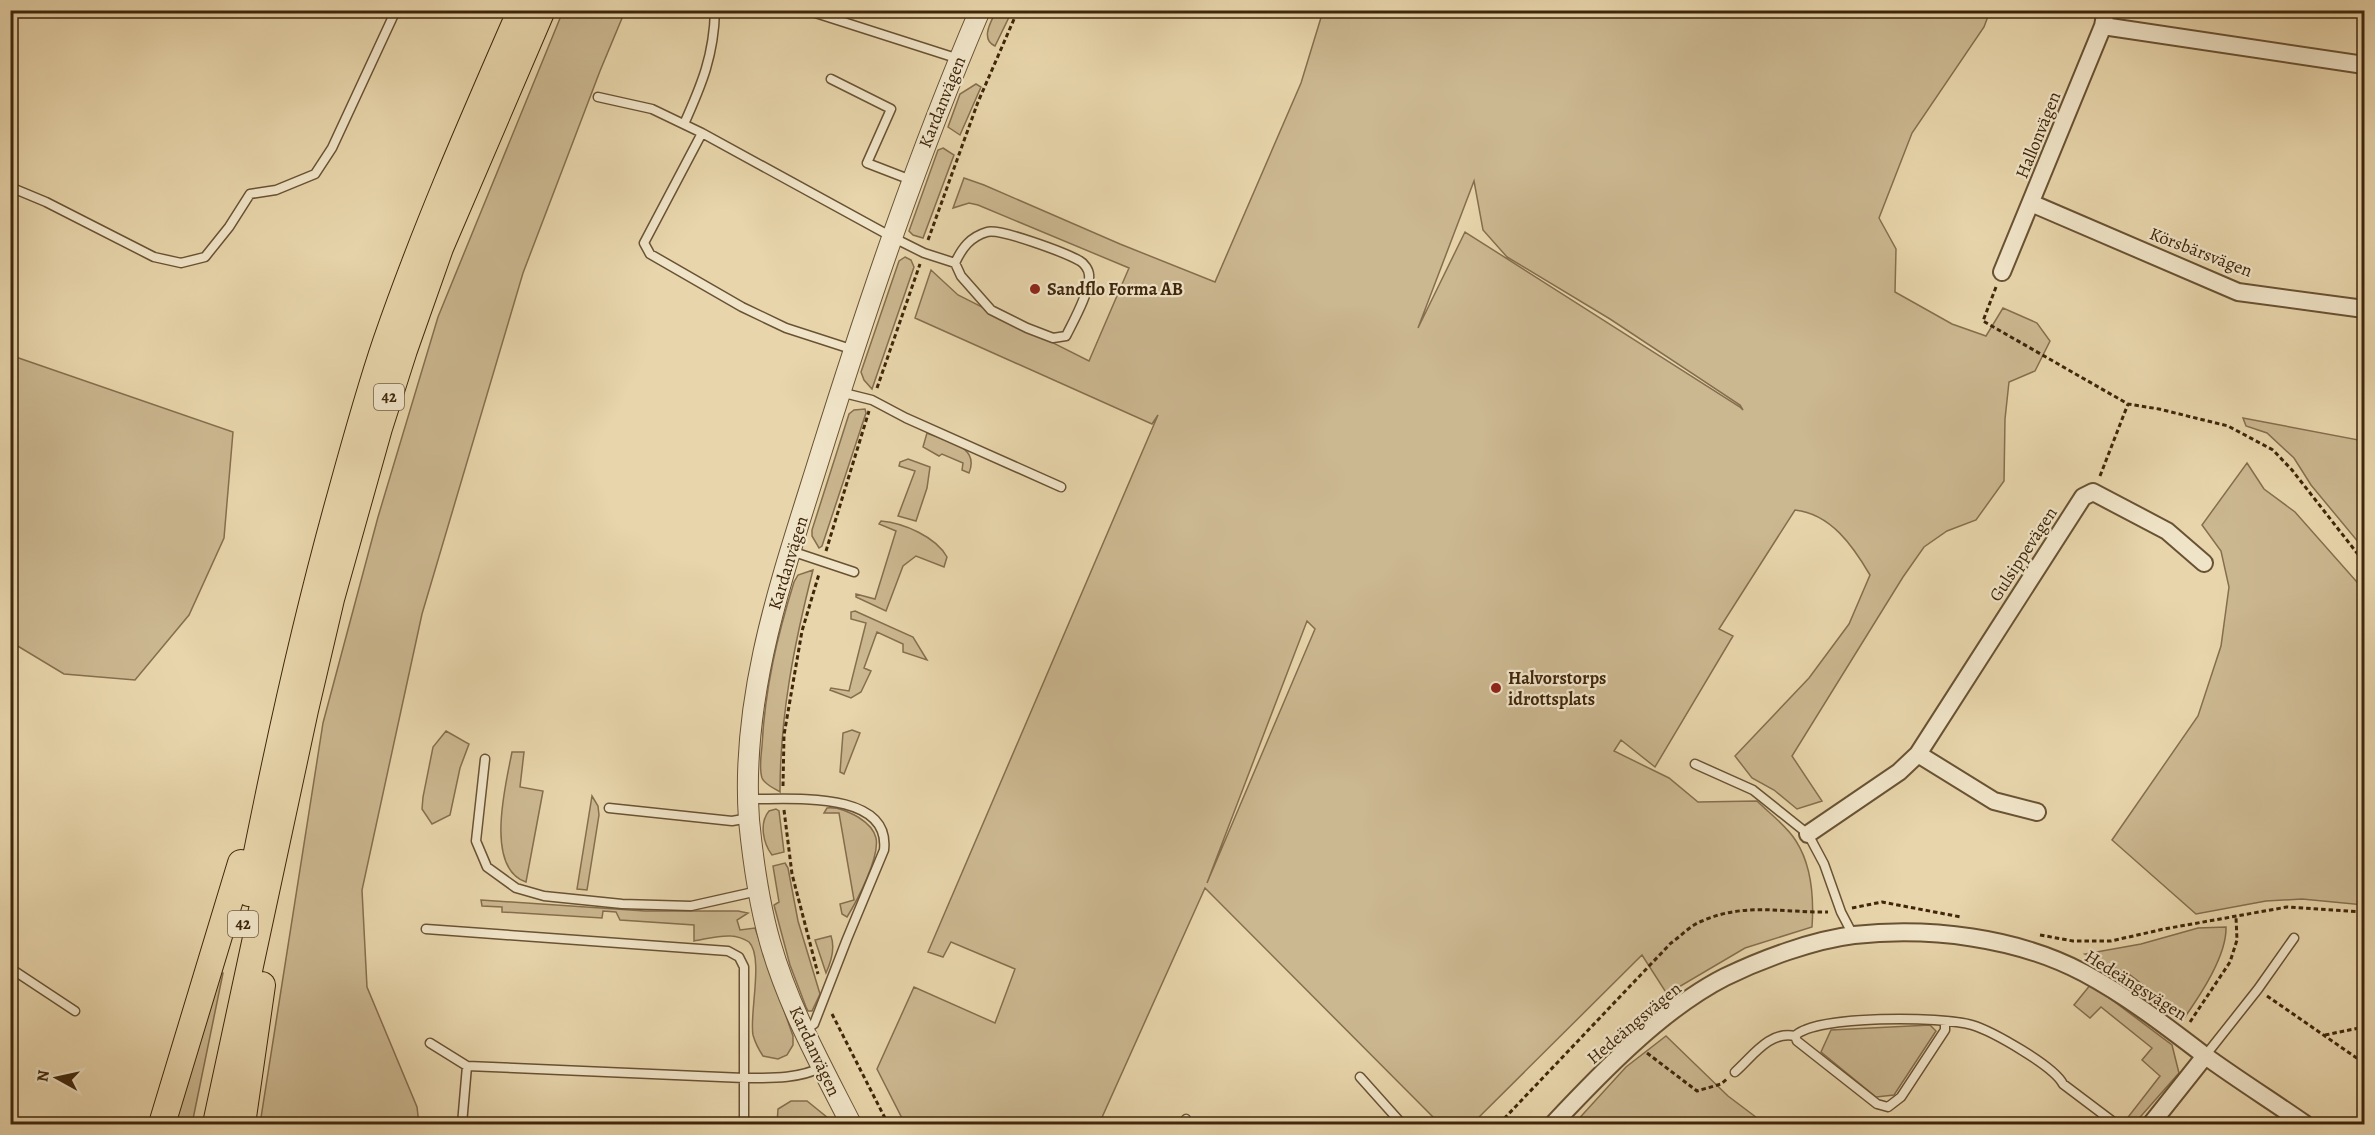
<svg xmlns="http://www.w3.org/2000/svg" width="2375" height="1135" font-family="Alegreya,serif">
<rect width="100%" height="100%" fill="#e8d5ab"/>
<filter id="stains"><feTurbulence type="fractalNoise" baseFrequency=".00333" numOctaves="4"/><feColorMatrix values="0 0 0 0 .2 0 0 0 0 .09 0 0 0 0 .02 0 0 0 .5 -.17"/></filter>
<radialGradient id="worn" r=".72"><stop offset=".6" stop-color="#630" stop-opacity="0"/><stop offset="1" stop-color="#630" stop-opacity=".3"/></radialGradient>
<!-- green -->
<path fill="#cbb790" stroke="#856e4e" stroke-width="1.5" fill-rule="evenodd" d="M563 11H625L600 71 523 273 422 614 362 890 367 987 417 1107 419 1124H260L323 723 378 517 438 317Z
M996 11H1012L995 46C980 39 991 22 996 11Z
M1323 11H1990L1984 27 1912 133 1879 218 1896 249 1895 292 1952 324 1986 336 2003 308 2037 323 2050 341 2035 371 2009 382 2005 419 2004 481 1976 520 1947 531 1924 547 1903 577 1792 756 1822 801 1797 809 1774 790 1752 778 1735 756 1809 678 1849 624 1870 575C1853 546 1831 514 1795 510L1719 629 1733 636 1655 767 1621 740 1614 751 1669 778 1698 802 1757 801C1769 813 1787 826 1796 841 1812 866 1814 898 1812 927L1745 948 1667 994 1642 955 1472 1124H1440L1205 888 1099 1124H905L877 1069 914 987 995 1023 1015 969 951 942 943 957 928 952 1158 415 1152 424 915 318 931 270 958 295 1089 361 1129 268 978 205 969 203 953 208 964 178 984 185 1120 244 1215 282 1301 83ZM1474 181 1483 230 1507 257 1610 319 1740 405 1743 410 1740 407 1465 232 1418 328ZM1307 621 1315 629 1207 883Z
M976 84 981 87 960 135 948 127 960 94Z
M943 148 954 155 923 238 913 235 909 231 938 150Z
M905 257 911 260 914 267 872 389 864 380 861 372 899 261Z
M10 355 233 432 224 538 189 615 135 680 64 674 11 642Z
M865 409 866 413 822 546 819 548 812 536V530L849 414 854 410Z
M2243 418 2364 441V549L2311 485 2294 458 2267 433 2246 426Z
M927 433C948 442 980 446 969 473L962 470 963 463 942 454 939 456 923 447Z
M908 459 930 467 927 488 916 521 898 516 915 471 899 466 900 462Z
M2247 463 2264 489 2295 512 2364 590V905L2302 899 2266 901 2196 914 2112 840 2198 716 2221 646 2229 587 2221 551 2202 525Z
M881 521C904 523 936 537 947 557L944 567 916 556 903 566 886 611 856 597V594L875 599 896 531 879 524Z
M813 570C794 644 780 716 780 792 774 788 765 785 762 778 759 768 761 756 762 746 765 688 777 637 794 582L798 575Z
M855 611 913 637 927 660 903 652V644L877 632 864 668 871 671 861 692 851 698 830 690 831 688 849 691 866 623 851 619V612Z
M852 730 860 733 844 774 840 772 843 733Z
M446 731 469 744 460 768 450 815 432 824 422 809 423 797 433 747Z
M512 752H524L520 787 543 791 526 882C484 868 506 783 512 752Z
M592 796 598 806 599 815 587 890 577 889Z
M827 808C839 807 849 812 858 817 866 822 874 829 876 838 880 857 857 901 847 917L842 914 840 904 854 900 839 813H824Z
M776 809 779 811 784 852 772 855C763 843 759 823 769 811Z
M785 863 788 868 798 921 820 994 812 1011H808L806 1007 790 965 774 905 779 902 773 866Z
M481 900 645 911H738L748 913 737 920 740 930 755 928 793 1036V1045L787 1055 778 1059 763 1056C759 1050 755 1042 753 1035 749 1015 764 957 749 942 745 939 736 936 731 936 720 935 706 939 694 941V925L620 920 616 912 603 911 602 918 502 912V907L482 906Z
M2226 927C2227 955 2201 994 2185 1017L2130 975 2085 954 2141 944 2198 928Z
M831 936C835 947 831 962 826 973L815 940Z
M217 972 223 973 192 1124H169Z
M2091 984 2172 1045 2179 1073 2134 1124H2129L2125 1121 2160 1076 2142 1060 2152 1048 2101 1007 2090 1018 2074 1005Z
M1930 1025 1936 1031 1894 1095 1876 1097 1821 1052 1831 1030Z
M1666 1036 1728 1096 1765 1124H1574L1626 1067Z
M791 1101H807L828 1118 832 1124H777L778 1109Z"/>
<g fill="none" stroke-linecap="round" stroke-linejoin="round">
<defs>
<path id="service" d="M806 10 959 59
M831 79 891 109 867 163 911 180
M598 97 652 109 702 133 892 237 924 253 955 263 961 276 991 310 1027 328 1053 338 1066 336C1073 322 1091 290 1089 275 1089 270 1084 263 1080 261 1066 253 1000 228 987 232 970 237 962 248 955 263
M684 124C702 84 714 55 715 10
M702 133 644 243 650 254 742 307 786 328 854 350
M10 187 46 202 154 257 181 263 205 257 229 227 250 194 276 190 315 174 332 148 396 10
M840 392 872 400 906 418 1061 487
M791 551 854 572
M485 759 476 841 487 867 516 888 544 896 622 904 691 906 758 891
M1695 764 1753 790 1808 834 1824 864 1841 912 1853 935
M749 799C787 800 891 789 884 850L847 939 814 1024 805 1030
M609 808 732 821 749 818
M426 929 728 951 739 957 744 967V1124
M10 968 75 1011
M1945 1021V1030L1901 1097 1888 1107 1877 1104 1797 1041 1795 1036C1815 1015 1942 1016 1972 1025 1992 1031 2054 1066 2063 1084L2116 1124
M430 1043 467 1066 744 1078C770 1078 799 1079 822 1067
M2205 1056 2258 989 2294 938
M1735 1072C1752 1057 1770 1030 1795 1036
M1360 1077 1402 1124
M1186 1119 1188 1124
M462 1124 467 1066"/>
<path id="minor" d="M2103 26 2364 65
M2031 203 2238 292 2364 309
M2002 272 2103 26 2106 10
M1918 754 1994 801 2037 812
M1808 834 1899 772 1918 754 2083 497 2093 492 2167 531 2204 563
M1553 1124C1600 1074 1662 1009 1725 977 1762 959 1813 940 1854 935 1930 927 2016 937 2084 973 2127 996 2166 1026 2204 1055 2237 1079 2272 1101 2305 1124
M2151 1124 2205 1056"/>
<path id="tertiary" d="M851 1124C821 1065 788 1006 770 942 759 903 753 861 749 820 740 693 784 572 821 453 868 303 918 155 980 10"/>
<path id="primary" d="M249 893C275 759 304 626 341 494 355 443 369 392 386 342 425 229 473 120 521 10
M162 1124 241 863
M216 1124 305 710 331 599 379 428 404 350 440 248 542 10
M242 1124 262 985"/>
</defs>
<!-- service casing -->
<use href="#service" stroke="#695233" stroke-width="11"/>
<!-- minor casing -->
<use href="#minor" stroke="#695233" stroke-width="20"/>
<!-- tertiary casing -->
<use href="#tertiary" stroke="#695233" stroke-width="22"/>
<!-- primary casing -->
<use href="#primary" stroke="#3f260b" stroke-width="28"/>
<!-- path -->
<path stroke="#3f260b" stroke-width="3" stroke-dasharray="4.5 3" stroke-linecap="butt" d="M928 240 978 102 1018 10
M1996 287 1983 321 2128 404 2159 409 2228 426 2273 450 2292 470 2364 562
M877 388 920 264
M2100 476 2128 404
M826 551 869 411
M783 786 784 735 802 631 819 574
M784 810 792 874 818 974
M1852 908 1882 902 1961 917
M2040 935 2073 941H2111L2164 929 2287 907 2364 912
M2267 996 2364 1063
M832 1014 888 1124
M2190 1022 2230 962 2237 940 2236 917
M2325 1035 2364 1027
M1647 1053 1697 1091 1721 1084 1727 1079
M1499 1124 1671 943C1681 936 1691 925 1702 921 1745 902 1784 913 1828 912"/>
<!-- service -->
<use href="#service" stroke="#f0e4c8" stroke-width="8"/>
<!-- minor -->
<use href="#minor" stroke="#f0e4c8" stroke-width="16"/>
<!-- tertiary -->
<use href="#tertiary" stroke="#f0e4c8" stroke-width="20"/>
<!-- primary -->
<use href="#primary" stroke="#e8d5ab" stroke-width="26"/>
</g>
<!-- markers -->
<g fill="#8f2418" stroke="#f0e4c8" stroke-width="2">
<circle cx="1035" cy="289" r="6"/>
<circle cx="1496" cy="688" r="6"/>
</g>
<g text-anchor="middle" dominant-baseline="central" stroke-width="4.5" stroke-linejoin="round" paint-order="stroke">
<!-- shield labels -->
<g fill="#f0e4c8" stroke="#745f44" stroke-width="1.5">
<rect x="374" y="384" width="30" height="26" rx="4.5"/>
<rect x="228" y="911" width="30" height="26" rx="4.5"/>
</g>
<g font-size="16" font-weight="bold" fill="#3f260b">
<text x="389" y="397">42</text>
<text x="243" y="924">42</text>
</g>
<!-- street labels -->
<g font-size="18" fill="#3f260b" stroke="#f0e4c8">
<text transform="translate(942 102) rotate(-68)">Kardanvägen</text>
<text transform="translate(2038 135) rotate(-68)">Hallonvägen</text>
<text transform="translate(2201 252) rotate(21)">Körsbärsvägen</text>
<text transform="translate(2023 554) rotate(-57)">Gulsippevägen</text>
<text transform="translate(788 563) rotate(-73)">Kardanvägen</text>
<text transform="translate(2136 985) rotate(32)">Hedeängsvägen</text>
<text transform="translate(1634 1023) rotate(-40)">Hedeängsvägen</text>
<text transform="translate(815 1051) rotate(65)">Kardanvägen</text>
</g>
<!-- poi labels -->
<g font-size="18" font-weight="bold" fill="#3f260b" stroke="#f0e4c8" text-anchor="start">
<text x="1047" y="289">Sandflo Forma AB</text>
<text x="1508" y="678">Halvorstorps<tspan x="1508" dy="21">idrottsplats</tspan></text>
</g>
</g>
<!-- margin -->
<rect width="2375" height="1135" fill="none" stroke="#e8d5ab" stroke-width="36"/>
<rect x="12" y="12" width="2351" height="1111" fill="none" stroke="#3f260b" stroke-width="3"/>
<rect x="18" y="18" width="2339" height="1099" fill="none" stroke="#3f260b" stroke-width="1.5"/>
<!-- north arrow -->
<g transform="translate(57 1078) rotate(278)" stroke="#f0e4c8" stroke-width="4.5" paint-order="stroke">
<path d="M0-4.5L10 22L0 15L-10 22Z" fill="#3f260b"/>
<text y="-9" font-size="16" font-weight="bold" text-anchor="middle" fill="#3f260b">N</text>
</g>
<rect width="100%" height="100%" filter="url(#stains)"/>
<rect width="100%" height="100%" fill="url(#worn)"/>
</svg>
